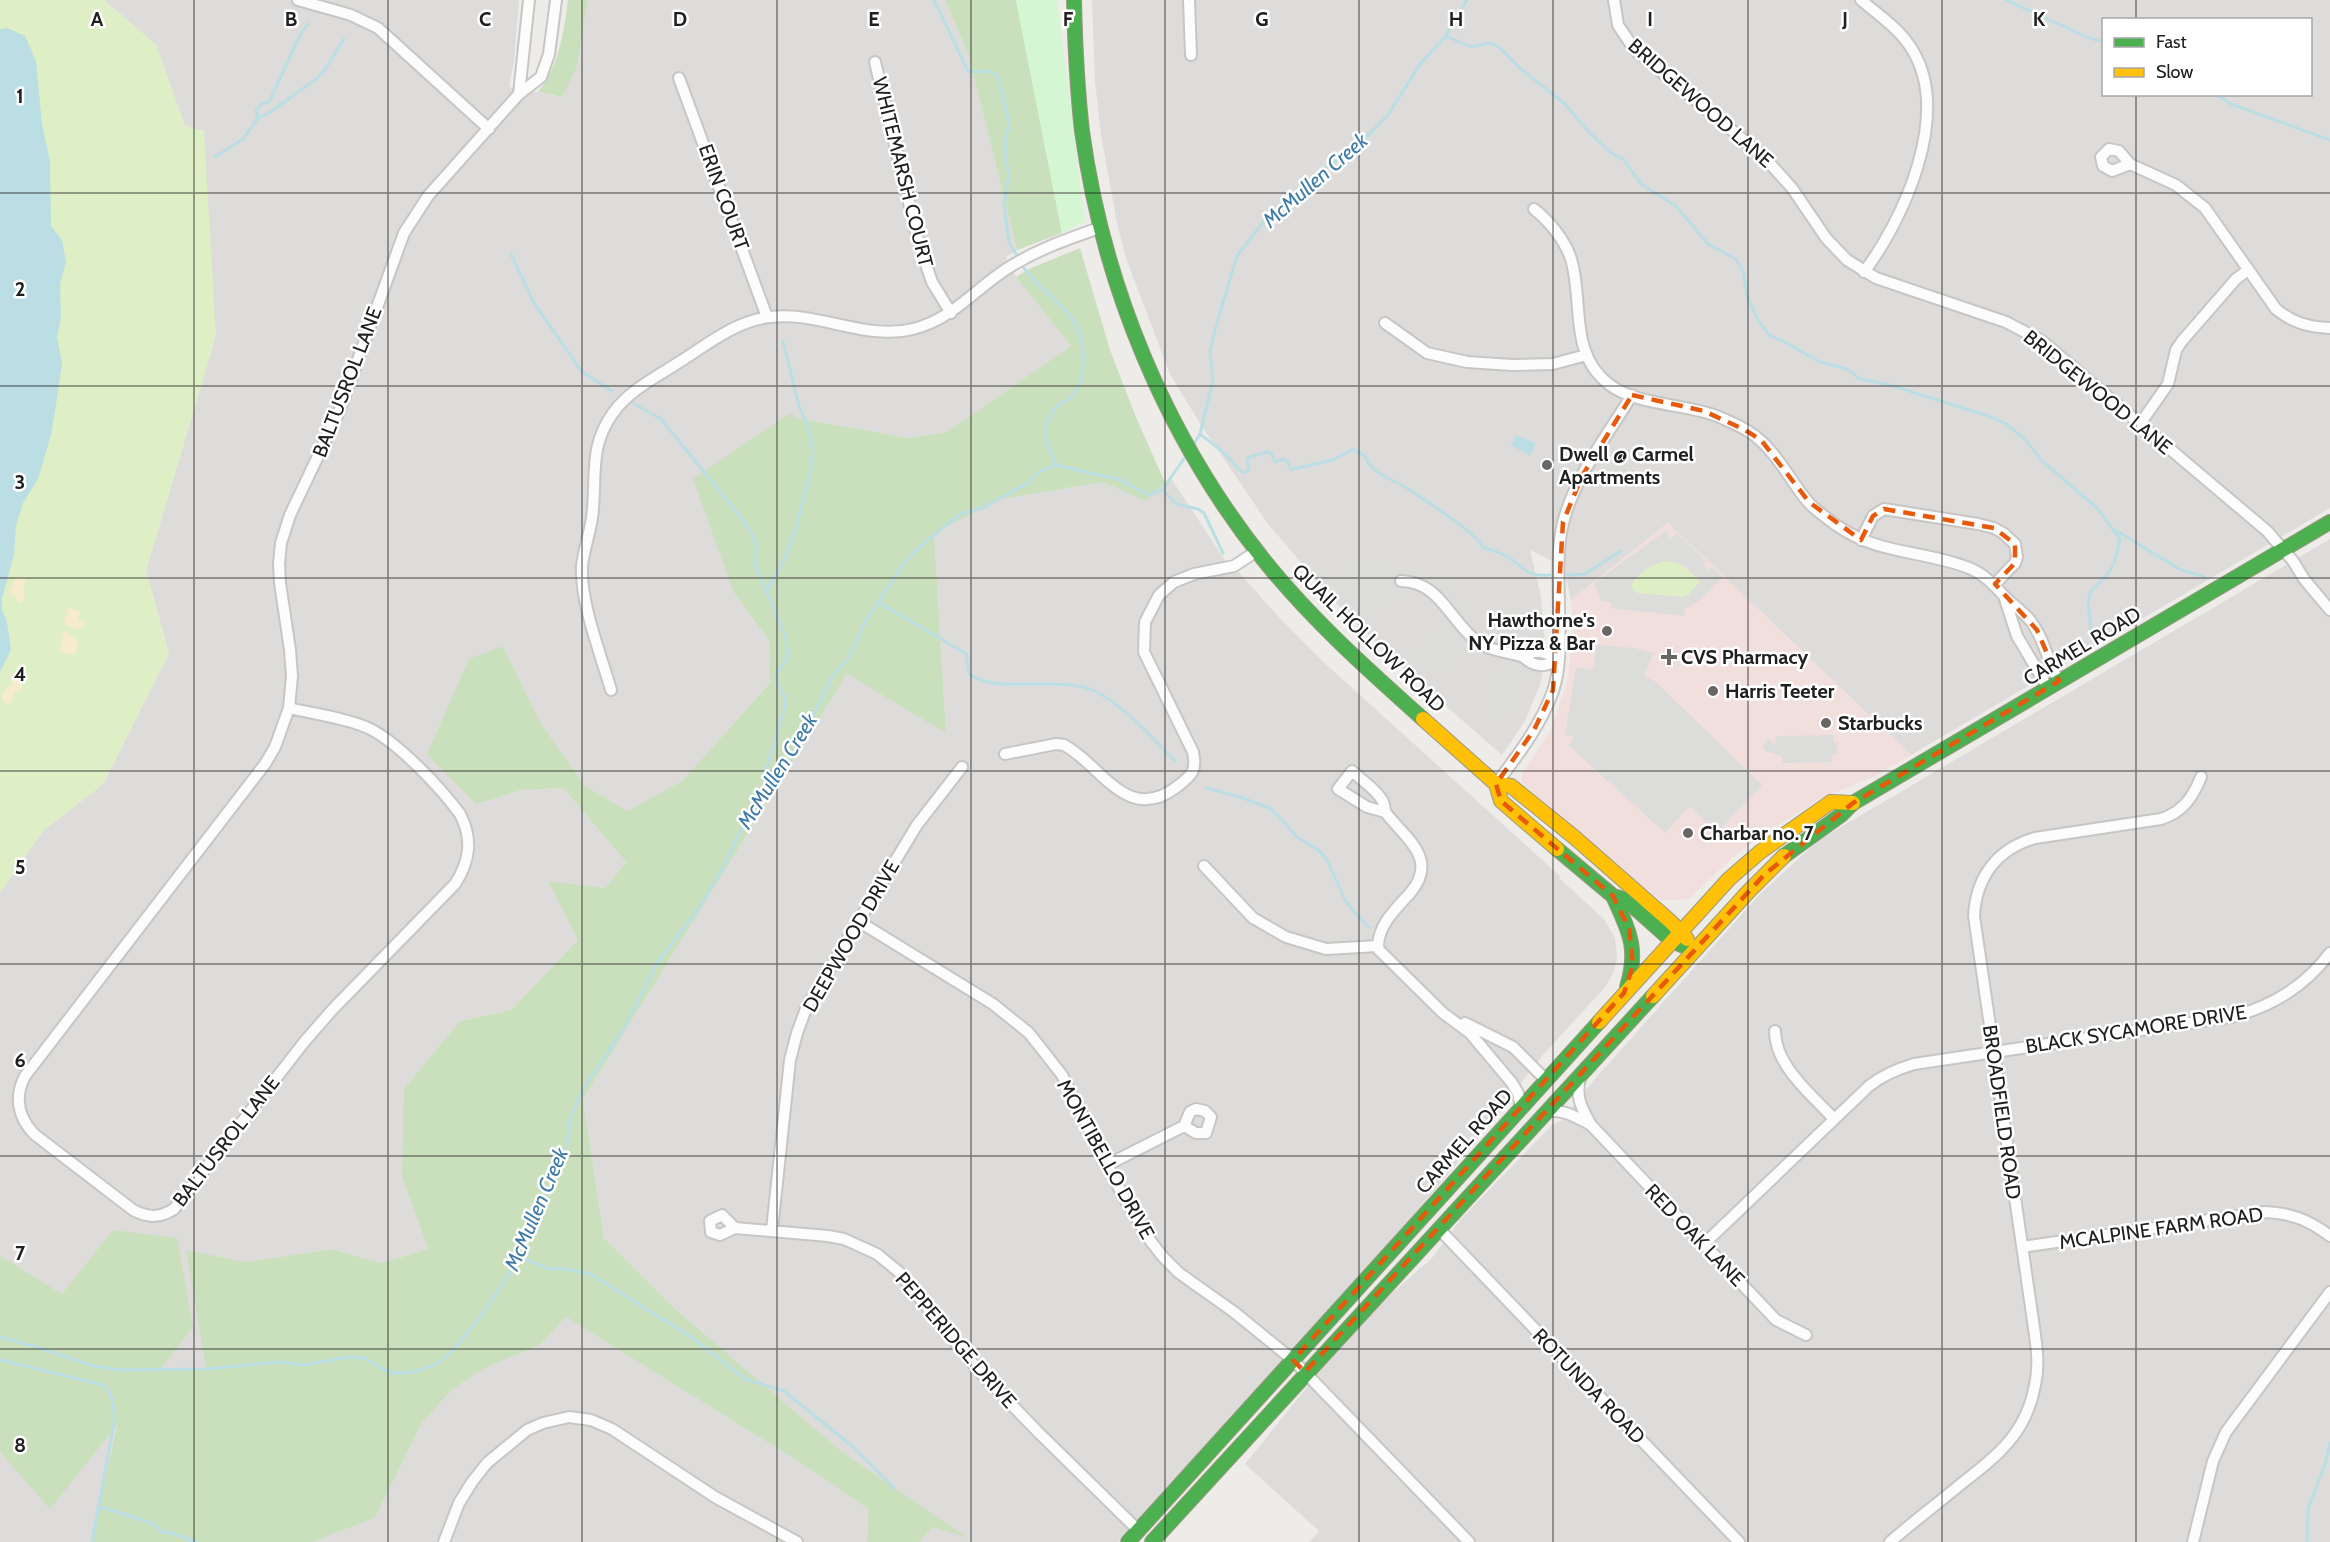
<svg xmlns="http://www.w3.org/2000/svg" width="2330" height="1542" font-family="Cabin,sans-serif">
<rect width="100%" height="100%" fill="#eeece9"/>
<!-- residential -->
<path fill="#dddcda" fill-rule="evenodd" d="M104 0H519L514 61 509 87 561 97 577 67 588 0H945L968 53 1017 250 1006 257 1016 277 1071 346 947 432 909 438 796 418 789 413 734 593 770 642V683L682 781 627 811 584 785 539 720 503 646 476 804 522 790 563 788 626 862 605 888 549 882 578 940 511 1010 460 1021 402 1177 428 1249 382 1263 331 1249 245 1262 187 1251 207 1368 129 1369 91 1542H0V893L43 831 103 784 169 653 146 571 216 335 185 126 156 45Z
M1092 0H2330V508L1911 755 1668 523 1571 600 1564 567 1530 550 1541 597 1545 646 1541 682 1525 721 1502 755 1398 664 1333 600 1268 524 1199 422 1170 374 1127 261 1117 223 1101 135 1095 81ZM2104 20H2310V94H2104Z
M1171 478 1232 571 1235 568 1277 615 1320 659 1560 876 1559 878 1604 919 1615 938 1617 959 1613 973 1606 986 1542 1056 1496 1116 1435 1190 1269 1379 1119 1542H919L933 1527 965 1537 841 1451 673 1307 604 1238 583 1099 847 674 946 732 934 533 1001 499 1103 482 1145 500Z
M2330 539V1542H1309L1319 1531 1245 1464 1328 1361 1381 1303 1432 1258 1461 1219 1552 1125 1561 1121 1594 1080 1760 894 1819 840Z
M566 1317 807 1467 868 1509 867 1542H312L375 1518 422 1423 453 1389 485 1368 540 1345Z"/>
<!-- commercial -->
<path fill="#f1dfde" d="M1668 523 1911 755 1876 776 1824 797 1765 833 1733 857 1689 899 1661 901 1592 845 1522 783V774L1550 731 1566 686 1573 638 1571 600Z"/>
<!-- religious -->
<path fill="#dcdcda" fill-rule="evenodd" d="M1666 531 1670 540 1677 533 1706 561 1703 565 1708 570 1712 567 1722 577 1699 601 1685 609 1684 616 1611 608 1612 602 1602 601 1594 583ZM1667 561 1674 562 1687 568 1700 582 1684 597 1634 592 1660 562Z
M1359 561H1366L1390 568 1392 576H1401L1403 567 1426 571 1424 579 1430 582 1435 575 1450 587 1445 592 1455 604 1461 601 1470 613 1456 625 1426 592 1407 586 1406 594 1389 597 1372 610 1365 611 1364 604 1350 596 1347 584 1340 582 1345 569Z
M1442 628 1462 647 1437 674 1417 656Z
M1496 635 1512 639H1528L1531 661 1489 652Z
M1597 645 1634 648 1654 653 1644 675 1656 682 1762 785 1717 833 1691 807 1688 808 1665 833 1568 745 1573 739V736L1565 735 1576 668 1593 670Z
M1506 665 1525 670 1515 698 1500 724 1485 714Z
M1833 735V742L1837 743V754H1833L1832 762 1783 763 1782 756 1767 752 1762 747 1769 739 1775 744 1776 736Z"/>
<!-- grass -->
<path fill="#deeec5" d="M0 0H104L156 45 185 126 204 131 216 335 146 571 169 653 103 784 43 831 0 893Z
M1667 561 1680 564 1700 581 1688 595 1684 597 1638 593 1632 589 1631 586C1636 574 1654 563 1667 561Z"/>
<!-- forest -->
<path fill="#cadfbc" d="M568 0H588L577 67 562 97 538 92C560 64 563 34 568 0Z
M945 0H1016L1062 233 1017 250 968 53Z
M1080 248 1110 350 1136 417 1165 483 1145 501 1103 482 1001 499 934 533 946 733 847 674 583 1099 604 1238 673 1307 841 1451 968 1538 933 1527 919 1542H867L868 1509 807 1467 566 1317 540 1345 485 1368 453 1389 422 1423 375 1518 312 1542H91L117 1425 50 1509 0 1452V1256L62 1294 113 1230 177 1238 193 1327 161 1368H206L186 1250 245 1262 331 1249 382 1263 428 1249 402 1177 404 1089 460 1021 511 1010 578 940 548 881 605 888 626 862 563 788 522 790 476 804 427 754 469 659 503 646 539 720 584 785 627 811 682 781 770 683V642L734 593 693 479 790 413 796 418 909 438 947 432 1071 346 1016 277 1029 269Z"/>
<!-- sand -->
<path fill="#f7ebcd" d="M17 577H20L26 581 23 589 25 595 23 602H18L16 596 10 594 11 588Z
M69 608 81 612 77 620 84 622 83 627 78 629 66 626 64 618 68 615 67 611Z
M67 631 78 641 77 650 73 655 62 652 60 649 63 633Z
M16 675 22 680V688L15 692 12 701 7 704 2 700C2 693 6 687 12 684L13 676Z"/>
<!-- park -->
<path fill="#d5f6d3" d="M1016 0H1057L1085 221 1062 233Z"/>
<!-- water -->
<path fill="#badee4" d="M7 28 25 36 36 61 42 124 50 161 51 226 62 240 66 262 60 284 61 317 57 338 62 363 56 405 51 435 38 479 23 503 16 526 14 555 2 598V609L7 622 11 650 0 672V29Z
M1515 435 1536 443 1530 456 1511 445Z"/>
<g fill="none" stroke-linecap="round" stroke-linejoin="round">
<!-- stream -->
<path stroke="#badee4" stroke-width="3" d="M934 0 968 71C979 74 993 66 999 79L1009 123 1005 143 1006 163 1009 173 1004 205 1009 243 1016 254
M2006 0 2089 38 2104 42
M1446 36 1471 47 1490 43 1499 47 1522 70 1564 103 1590 133 1610 152 1624 160 1641 184 1676 206 1708 244 1736 259 1743 271 1747 296 1758 320 1769 335 1783 341 1820 362 1847 369 1860 379 1890 385 1991 417 2006 424 2025 439 2041 460 2098 509 2120 539 2115 561 2108 574 2091 591 2088 601 2092 639
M2216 94 2231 104 2330 140
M258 118 256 111 262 103H267L271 98 301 33 308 24
M215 157 243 139 258 118 269 113 316 79 324 71 344 39
M511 254 534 303 582 372 612 391
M1024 268C1038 290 1069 306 1078 330 1086 349 1086 385 1069 399 1066 402 1060 403 1057 406 1051 411 1046 423 1046 430 1045 443 1052 454 1056 465
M634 404 661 419 743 520 754 538 757 549 755 564 786 638 788 655 786 661 776 673C777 690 785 692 786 704L766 770 772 787
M1200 434 1222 451 1243 473 1249 470 1247 461 1249 457 1267 452 1271 453 1275 462 1283 459 1287 461 1291 469H1293L1333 460 1353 449 1365 456C1372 476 1397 480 1413 492 1430 504 1474 531 1483 547 1490 550 1499 552 1506 556 1526 567 1523 577 1550 575
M1193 445 1200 434 1213 380 1210 351 1216 326 1237 256 1265 220 1294 192 1361 142 1388 115 1420 64 1446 36 1467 0
M1162 490 1177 504 1198 509 1204 513 1223 553
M2117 531 2179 569 2204 577
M1566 575 1585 574 1621 551
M767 591 786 556 796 529 811 468 813 449 808 426 799 406 783 341
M878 602 963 652 966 654 969 673C988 695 1064 675 1095 691 1127 708 1150 736 1175 761
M1206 788 1240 797 1269 808 1278 816 1297 837 1320 851 1328 862 1345 900 1355 913 1369 927
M517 1256 549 1269H566L591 1274 691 1337 745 1379 784 1391 853 1447 894 1488
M0 1337 33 1346 94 1366 120 1370 208 1369 278 1362 303 1365 350 1357 365 1358 380 1368 392 1373H407L424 1369 440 1362 453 1350 481 1316 508 1276 561 1163 566 1149 571 1117 583 1089 623 1030 657 963 699 908 724 866 740 831 759 807 803 737 831 678 848 659 864 624 905 562 917 549 960 514 983 508 1026 484 1039 472 1056 465 1121 480 1149 495 1162 490 1188 453
M0 1360 103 1385C113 1394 113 1405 115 1418L92 1542
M98 1506 152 1523 163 1533 168 1532 197 1542
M2307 1542 2308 1509 2326 1461 2330 1443"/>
<defs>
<path id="street" d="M298 0 351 15 378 28 489 129
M1189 0 1191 55
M1614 0 1618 25 1634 49 1763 156 1792 188 1826 238 1847 260 1876 278 2006 322 2042 341 2267 531 2293 561 2304 579 2330 610
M1861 0C1880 16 1901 30 1913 51 1951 115 1904 219 1864 272
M875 62 919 244 932 282 951 313
M679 78 767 317
M519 94 529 0
M2130 164 2112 171 2103 166 2101 157 2109 149 2119 151 2130 164 2176 185 2205 208 2276 309C2293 323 2308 327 2330 328
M1534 209C1549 221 1565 240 1571 259 1584 302 1568 354 1610 385 1639 407 1692 403 1726 420 1738 425 1752 432 1761 441 1780 458 1792 483 1808 502 1816 511 1827 518 1836 525 1878 555 1923 550 1969 568 1984 574 1993 584 2004 596 2012 604 2022 611 2030 620 2045 639 2047 662 2059 681
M1385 323 1427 353 1467 362 1512 365 1553 364 1586 355
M2140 424 2168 384 2176 350 2182 341 2236 279 2248 270
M1861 540 1873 516 1884 509 1978 524 1994 528 2003 533 2015 544 2017 557 2015 563 1995 584
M1401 581C1439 582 1448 617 1474 639 1488 651 1504 651 1521 656 1525 657 1527 661 1532 663 1541 668 1549 664 1558 660 1546 651 1537 649 1523 656
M2004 596 2017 636 2048 688
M611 690C601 655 580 602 582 566 584 547 592 528 593 509 596 472 590 445 613 413 629 390 658 376 681 361 709 343 736 321 770 317 818 311 866 341 913 329 953 319 975 289 1008 268 1036 250 1068 239 1099 228
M289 708C314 714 342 717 366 727 396 740 440 787 460 814 473 839 470 861 455 884L333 1009 305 1041 174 1209C160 1218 148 1218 133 1210L34 1134C18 1117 14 1097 25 1076L265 764 275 747Z
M289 708 292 676 290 650 280 583 279 564 281 543 290 515 339 412 404 233 428 196 519 94 541 77 549 54 556 0
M1005 754 1056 744 1064 745C1102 765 1127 826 1178 786 1192 775 1197 771 1193 752L1144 652 1145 622 1159 595 1174 582 1194 574 1234 566 1257 551
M1496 784C1518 755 1541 725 1553 691 1561 668 1560 639 1559 614 1559 584 1556 553 1563 523 1575 476 1607 436 1632 395
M1204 866 1253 918 1286 937 1326 949 1378 946
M858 921 993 1004 1029 1033 1062 1075 1123 1196 1149 1239 1163 1257 1179 1273 1234 1312 1293 1360 1469 1542
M1378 946C1379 923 1397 908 1411 892 1439 858 1404 837 1386 813 1384 809 1385 804 1382 800 1376 789 1361 780 1352 771L1338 789 1367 807 1385 812
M1378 946 1379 950 1443 1013 1470 1033 1512 1083 1518 1093 1521 1108
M1465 1023 1513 1047 1546 1080
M1775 1031C1775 1066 1812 1095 1834 1119
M1580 1078C1575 1097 1582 1109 1591 1125
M1549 1111C1566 1110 1576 1117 1591 1125L1776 1320 1806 1335
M1107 1165 1184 1126 1196 1133H1206L1211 1117 1205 1111 1196 1109 1190 1112 1184 1126
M735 1228 720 1235 711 1232 710 1221 722 1215 735 1228 828 1236 844 1239 877 1254 899 1272 977 1369 1039 1433 1138 1530
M1439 1229 1739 1542
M772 1230 790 1060 797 1033 807 1006 917 825 962 767
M1704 1244 1869 1086C1883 1075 1897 1069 1914 1064L2236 1016C2275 1004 2305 986 2330 953
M2022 1247 2265 1212C2291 1213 2309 1220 2330 1236
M444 1542 459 1503 472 1482 487 1463 527 1430 543 1423 569 1417 591 1420 612 1429 715 1497 797 1542
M1890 1542C1913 1522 1937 1504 1961 1484 1998 1455 2026 1434 2035 1385 2040 1363 2036 1342 2033 1321L1974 916C1976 877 1997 849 2035 838L2161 819C2183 812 2193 797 2201 777
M2193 1542 2213 1461 2226 1432 2330 1292"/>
<path id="fast" d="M1074 0C1075 44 1077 87 1082 131 1103 285 1166 437 1263 559 1310 618 1367 669 1423 719
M1557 849 1613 896 1626 900 1672 941 1694 950
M1784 856 1841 815 1853 803 2330 522
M1613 896C1629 931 1639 948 1627 987
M1128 1542 1599 1022
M1152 1542 1653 996"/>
<path id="slow" d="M1423 719 1496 784 1501 801 1557 849
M1496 784 1511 786 1574 837 1671 922 1687 939
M1653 996 1748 892 1784 856
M1599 1022 1729 879 1760 852 1831 802 1853 803"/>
</defs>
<!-- street casing -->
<use href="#street" stroke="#c7c6c5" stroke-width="14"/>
<!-- fast casing -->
<use href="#fast" stroke="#99997f" stroke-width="16"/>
<!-- slow casing -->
<use href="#slow" stroke="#99997f" stroke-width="16"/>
<!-- street -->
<use href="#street" stroke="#fcfcfc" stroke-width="10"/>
<!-- fast -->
<use href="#fast" stroke="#4caf50" stroke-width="14"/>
<!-- slow -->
<use href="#slow" stroke="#ffc107" stroke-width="14"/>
</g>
<!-- marked area -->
<path fill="none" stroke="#e8590c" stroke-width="4.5" stroke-dasharray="12 8" stroke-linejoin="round" d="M1632 395 1704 411 1745 430 1761 440 1809 502 1861 540 1873 516 1884 509 1994 528 2015 544V563L1995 584 2037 630 2059 681 1853 803 1765 874 1305 1372 1293 1360 1624 993 1633 965 1629 929 1613 896 1501 801 1496 784 1534 730 1553 690 1563 522 1582 476Z"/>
<!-- grid -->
<path fill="none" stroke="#202020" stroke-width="1.5" stroke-opacity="0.55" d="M194 0V1542M388 0V1542M582 0V1542M777 0V1542M971 0V1542M1165 0V1542M1359 0V1542M1553 0V1542M1748 0V1542M1942 0V1542M2136 0V20M2136 94V1542M0 193H2330M0 386H2330M0 578H2330M0 771H2330M0 964H2330M0 1156H2330M0 1349H2330"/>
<!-- markers -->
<g fill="#686766" stroke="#fff" stroke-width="2">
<circle cx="1547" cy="465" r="6"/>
<circle cx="1607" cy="631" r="6"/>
<path d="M1666 648h6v6h6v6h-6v6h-6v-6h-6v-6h6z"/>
<circle cx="1713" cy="691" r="6"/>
<circle cx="1826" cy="723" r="6"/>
<circle cx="1688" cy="833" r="6"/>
</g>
<g text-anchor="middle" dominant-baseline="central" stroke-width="5" stroke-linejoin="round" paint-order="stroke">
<!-- street labels -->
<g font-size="20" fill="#202020" stroke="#fff">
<text transform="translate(1701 103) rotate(41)">BRIDGEWOOD LANE</text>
<text transform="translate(903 172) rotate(76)">WHITEMARSH COURT</text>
<text transform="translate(724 197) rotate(70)">ERIN COURT</text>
<text transform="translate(347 382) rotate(-69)">BALTUSROL LANE</text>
<text transform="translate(2098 392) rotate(39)">BRIDGEWOOD LANE</text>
<text transform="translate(1369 638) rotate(44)">QUAIL HOLLOW ROAD</text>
<text transform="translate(2082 646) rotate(-31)">CARMEL ROAD</text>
<text transform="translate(851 936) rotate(-60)">DEEPWOOD DRIVE</text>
<text transform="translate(2136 1029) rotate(-9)">BLACK SYCAMORE DRIVE</text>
<text transform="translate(2002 1112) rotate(82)">BROADFIELD ROAD</text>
<text transform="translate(226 1141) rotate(-52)">BALTUSROL LANE</text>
<text transform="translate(1464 1141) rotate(-48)">CARMEL ROAD</text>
<text transform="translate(1106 1159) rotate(61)">MONTIBELLO DRIVE</text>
<text transform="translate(2161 1228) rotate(-8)">MCALPINE FARM ROAD</text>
<text transform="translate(1695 1235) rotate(46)">RED OAK LANE</text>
<text transform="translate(956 1340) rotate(49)">PEPPERIDGE DRIVE</text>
<text transform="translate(1589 1386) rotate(46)">ROTUNDA ROAD</text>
</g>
<!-- poi labels -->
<g font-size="20" font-weight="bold" fill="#202020" stroke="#fff" text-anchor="start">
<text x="1559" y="454">Dwell @ Carmel<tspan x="1559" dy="23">Apartments</tspan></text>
<text x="1595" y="620" text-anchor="end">Hawthorne's<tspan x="1595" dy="23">NY Pizza &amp; Bar</tspan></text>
<text x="1681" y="657">CVS Pharmacy</text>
<text x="1725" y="691">Harris Teeter</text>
<text x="1838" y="723">Starbucks</text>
<text x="1700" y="833">Charbar no. 7</text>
</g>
<!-- water labels -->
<g font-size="21" font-style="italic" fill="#3e7aa8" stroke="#fff">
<text transform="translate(1315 180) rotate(-41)">McMullen Creek</text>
<text transform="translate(777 771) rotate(-58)">McMullen Creek</text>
<text transform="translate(536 1209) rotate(-67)">McMullen Creek</text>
</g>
</g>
<g font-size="20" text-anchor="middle" font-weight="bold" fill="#202020" stroke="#fff" stroke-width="5" stroke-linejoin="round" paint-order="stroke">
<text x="97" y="26">A</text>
<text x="291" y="26">B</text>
<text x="485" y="26">C</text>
<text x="680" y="26">D</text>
<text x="874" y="26">E</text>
<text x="1068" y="26">F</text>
<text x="1262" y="26">G</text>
<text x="1456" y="26">H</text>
<text x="1650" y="26">I</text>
<text x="1845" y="26">J</text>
<text x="2039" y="26">K</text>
<text x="20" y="103">1</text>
<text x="20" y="296">2</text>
<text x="20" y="489">3</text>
<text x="20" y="681">4</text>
<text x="20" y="874">5</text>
<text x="20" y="1067">6</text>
<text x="20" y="1260">7</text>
<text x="20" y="1452">8</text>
</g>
<!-- legend -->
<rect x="2102" y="18" width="210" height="78" fill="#ffffff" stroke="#a6a6a6" stroke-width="1.5"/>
<rect x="2114" y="38" width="30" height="9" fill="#4caf50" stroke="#a6a6a6" stroke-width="1.5"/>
<text x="2156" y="48" font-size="18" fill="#202020">Fast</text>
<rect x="2114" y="68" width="30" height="9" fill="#ffc107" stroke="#a6a6a6" stroke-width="1.5"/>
<text x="2156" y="78" font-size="18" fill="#202020">Slow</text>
</svg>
